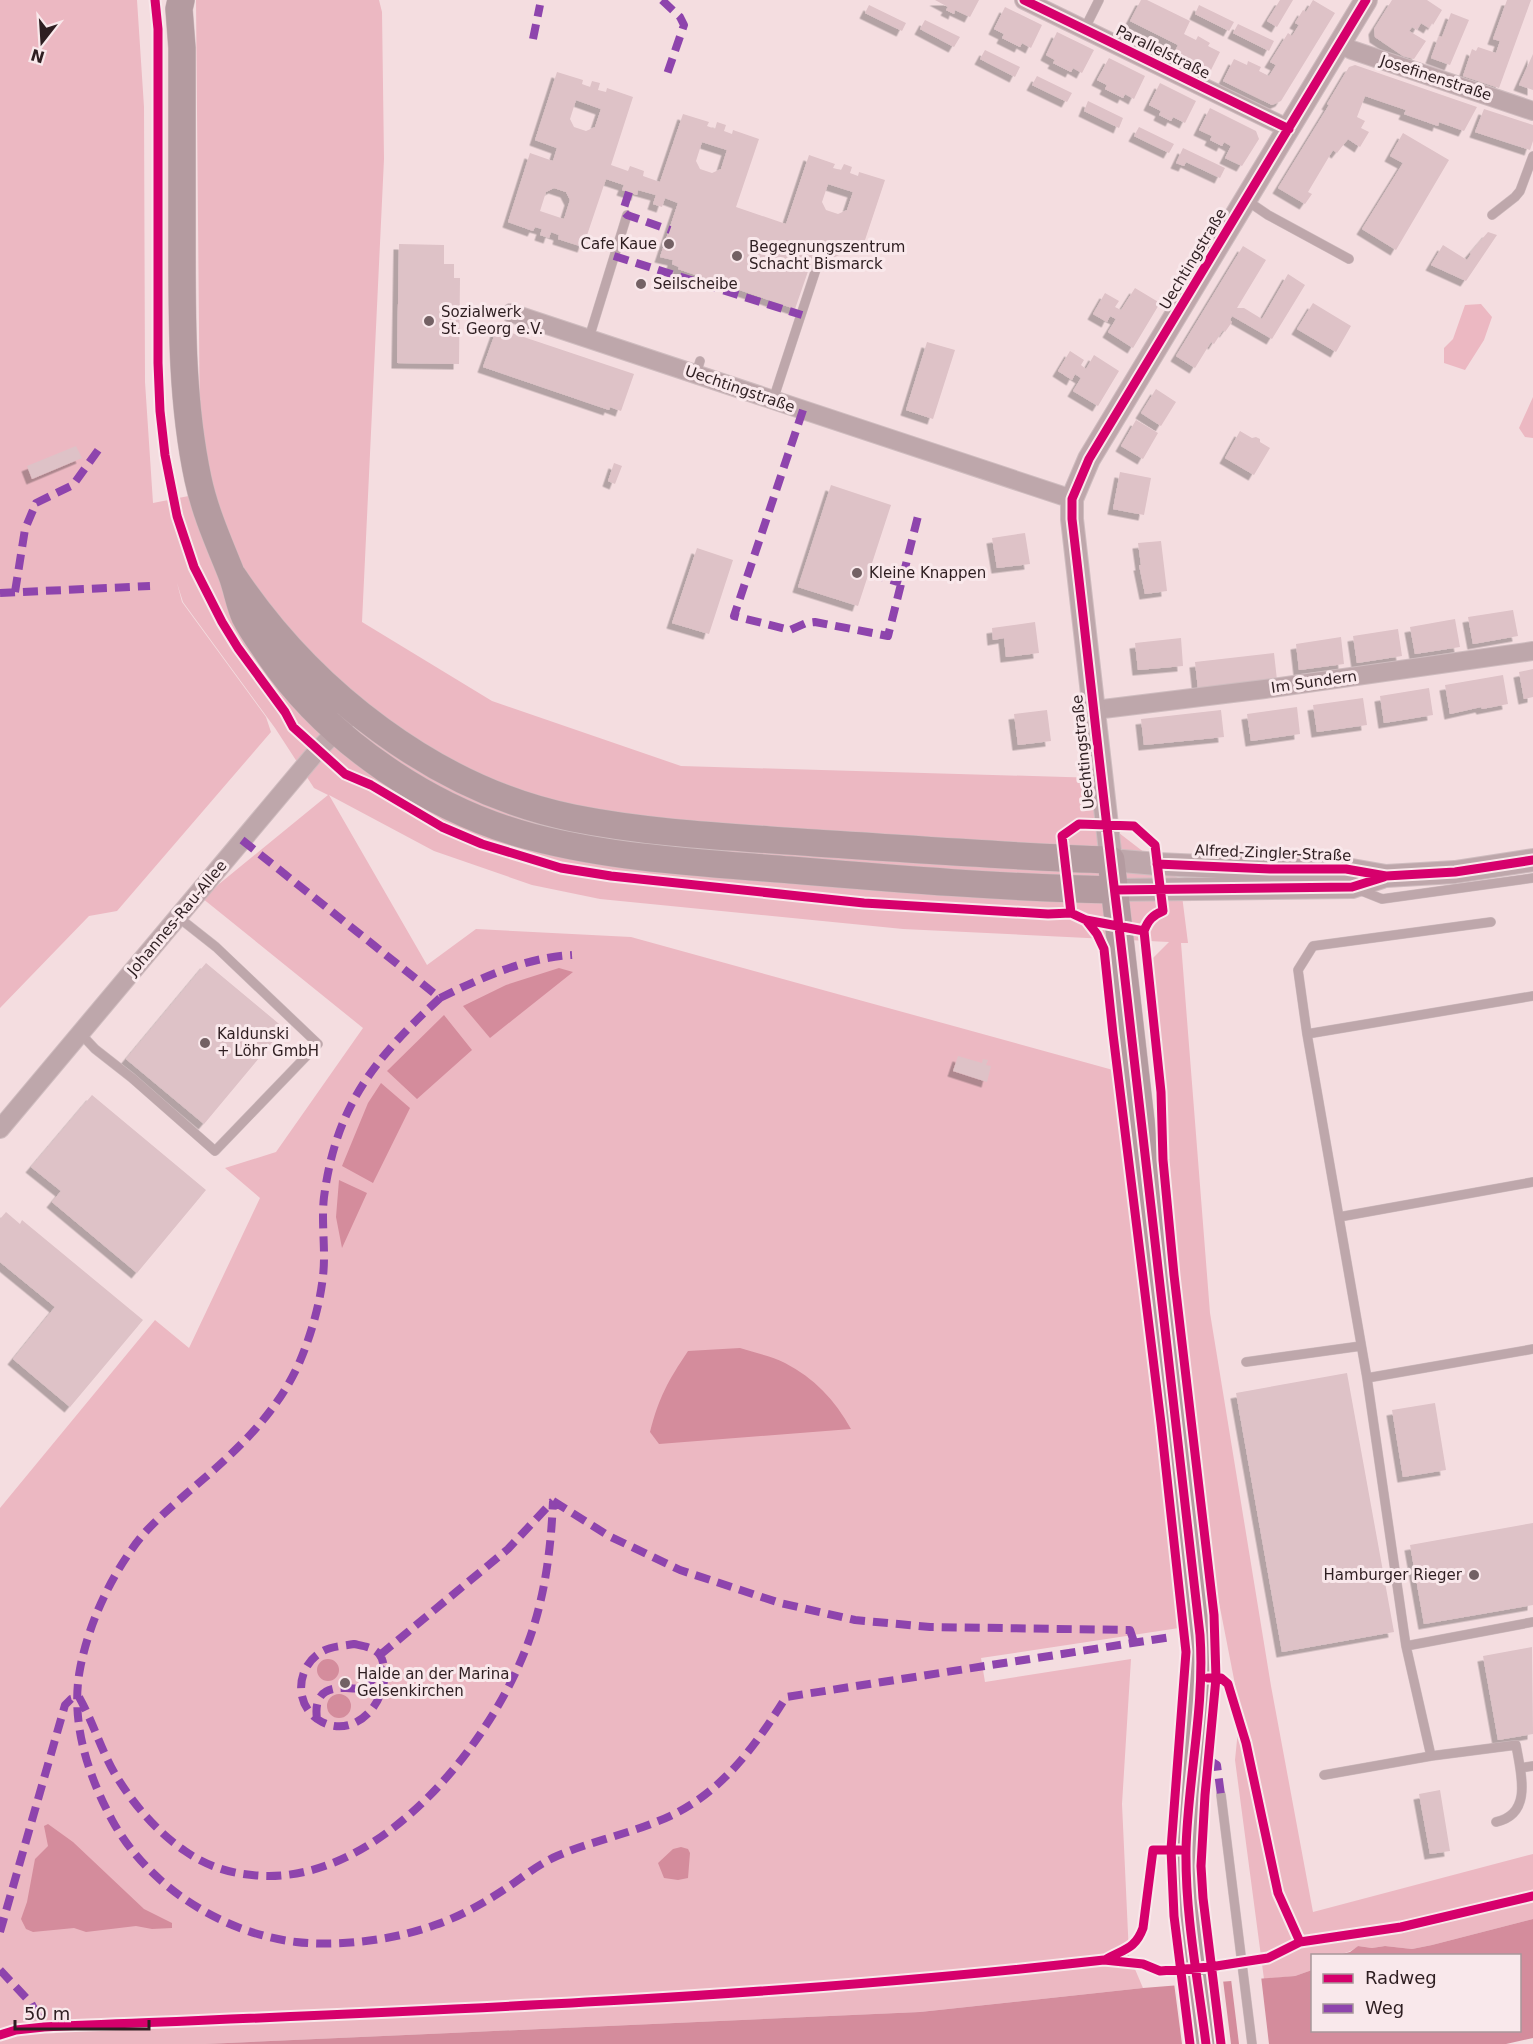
<svg xmlns="http://www.w3.org/2000/svg" width="1533" height="2044" font-family="'DejaVu Sans',sans-serif">
<defs>
<filter id="shadow"><feDropShadow dx="-5.5" dy="5.5" stdDeviation="0" flood-color="#0004"/></filter>
</defs>
<rect width="100%" height="100%" fill="#f4dde0"/>
<!-- green -->
<path fill="#ecb8c2" d="M0 0H137L144 107 145 382 153 503 209 492 200 439 196 0H379L382 12 384 159 362 622 492 701 681 766 1099 778 1110 826 1180 880 1188 943H1181L1210 1313 1271 1686 1313 1912 1533 1854V1919L1432 1945 1412 1949 1385 1946 1372 1948 1358 1946C1345 1957 1329 1955 1312 1956V1970L1295 1976 1264 1979 1235 1760 1240 1710 1206 1536 1174 1260 1165 1101 1151 960 1169 942 903 929 600 899 532 885 434 851 329 795 427 965 476 929 631 937 1113 1070 1179 1628 981 1658 985 1682 1131 1659 1122 1804 1129 1955 1143 1988 920 2012 205 2044H0V1508L155 1320 189 1348 260 1198 225 1168 276 1152 363 1028 202 898 328 795 314 788 275 728 183 602 177 583 182 602 266 717 271 732 117 911 89 916 0 1008Z
M1481 304 1492 317 1484 340 1465 370 1444 363V348L1453 339 1465 305Z
M1533 397V438L1525 437 1519 428Z"/>
<!-- water -->
<path fill="#d48c9c" d="M559 968 573 972 490 1038 463 1006 506 985Z
M444 1015 472 1050 417 1099 387 1071Z
M381 1083 410 1108 373 1183 342 1166 368 1103Z
M339 1180 367 1193 342 1248 336 1217Z
M740 1348C755 1353 772 1356 785 1363 814 1378 835 1400 851 1429L659 1444 650 1432C659 1397 668 1381 688 1351Z
M317 1670a11 11 0 1 1 22 0a11 11 0 1 1-22 0Z
M327 1706a12 12 0 1 1 24 0a12 12 0 1 1-24 0Z
M48 1824 73 1842 144 1909 172 1923V1928L152 1929 136 1926 86 1932 74 1928 33 1932 26 1929 21 1919 27 1902 35 1859 48 1846 44 1826Z
M681 1847 688 1849 690 1853 688 1878 678 1880 664 1878 658 1863 673 1849Z
M1533 1919V2038L1506 2044H205L920 2012 1143 1988 1295 1976 1312 1970V2030H1520V1956L1338 1955 1350 1952 1358 1946 1372 1948 1385 1946 1412 1949 1432 1945Z"/>
<!-- pier -->
<path fill="#f4dde0" d="M1261 1976 1269 2044H1239L1231 1979Z
M1223 1980 1231 2044H1182L1174 1983Z"/>
<!-- building -->
<path fill="#dec2c7" fill-rule="evenodd" filter="url(#shadow)" d="M935 0H979L970 17 955 10 954 14 946 10 948 7Z
M1141 0H1147L1190 21 1184 34 1196 40 1198 36 1210 43 1208 46 1220 52 1209 74 1173 56 1178 45 1130 21Z
M1280 0H1293L1277 27 1267 21Z
M1313 0 1335 13 1281 101 1272 105 1223 81 1234 59 1247 65 1248 61 1261 67 1259 71 1269 76 1276 65 1270 62 1288 33 1292 36 1299 25 1295 23 1303 10 1306 12Z
M1392 0H1427L1442 10 1433 25 1432 23 1429 28 1421 23 1417 30 1412 27 1409 31 1426 41 1414 59 1403 56 1375 37 1374 29Z
M1507 0H1531L1499 88 1463 76 1472 49 1476 51 1478 47 1496 53 1500 41 1493 39Z
M869 5 906 23 902 31 865 13Z
M1199 5 1234 22 1229 31 1195 14Z
M1005 7 1042 25 1031 48 1022 43 1020 47 1002 38 1004 34 994 29Z
M1451 13 1469 20 1450 65 1431 58 1439 36 1442 37Z
M925 20 960 37 954 47 920 29Z
M1238 24 1274 41 1269 51 1233 33Z
M1057 32 1094 50 1082 73 1073 68 1071 72 1053 63 1055 60 1046 55Z
M985 50 1020 67 1015 77 980 59Z
M1533 54V90L1519 85Z
M1109 58 1145 76 1134 99 1125 94 1123 98 1105 89 1107 85 1097 80Z
M1355 65 1477 107 1464 131 1439 122 1438 126 1404 114 1406 110 1365 96 1357 117 1365 121 1361 128 1369 132 1360 147 1348 139 1337 153 1333 150 1308 192 1312 194 1305 204 1278 188 1329 105 1327 104 1349 67Z
M557 72 583 80 582 84 590 87 592 81 600 83 598 90 606 92 607 88 633 97 611 165 628 171 630 166 644 171 643 176 660 182 683 114 709 122 707 126 715 129 717 122 726 125 724 131 732 134 733 130 759 139 736 207 786 224 809 155 835 164 833 168 841 170 844 164 852 167 850 173 858 176 859 172 885 180 862 249 838 241 835 247 839 255 831 259 827 251 816 248 795 309 678 269 679 267 672 264 673 260 660 257 678 203 665 198 662 207 653 204 656 195 638 190 637 195 622 190 624 185 606 179 583 247 558 239 559 235 551 232 549 238 540 235 542 229 535 227 533 231 508 222 530 153 553 161 557 148 535 140ZM576 100 601 109 595 127 586 131 574 127 570 119ZM702 142 727 150 721 169 712 173 700 169 696 161ZM828 184 853 192 847 210 838 214 826 210 822 202ZM554 188 566 192 570 200 564 219 540 211 546 192Z
M1037 76 1072 93 1067 102 1032 85Z
M1160 83 1196 101 1185 123 1173 117 1171 121 1159 115 1161 111 1149 105Z
M1088 101 1123 118 1119 128 1084 111Z
M1210 108 1256 131 1259 139 1242 166 1225 158 1231 146 1224 142 1222 146 1210 140 1212 136 1199 130Z
M1484 109 1533 125V141L1530 150 1475 132Z
M1139 127 1174 144 1169 153 1134 136Z
M1403 133 1449 160 1396 250 1362 229 1403 163 1390 156Z
M1183 148 1225 168 1220 178 1186 162 1184 166 1176 163Z
M1488 232 1497 235 1466 281 1431 265 1443 245 1467 260 1471 254 1470 253Z
M399 244 444 245V264H454V278H460L459 364 397 363Z
M1243 246 1266 260 1237 308H1244L1262 319 1288 274 1305 285 1272 339 1232 316 1230 320 1232 322 1225 332 1223 330 1214 344 1211 342 1195 368 1176 356Z
M1135 288 1160 303 1133 348 1108 332 1116 319 1110 316 1107 322 1093 314 1105 293 1119 301 1115 307 1121 310Z
M1313 303 1351 326 1336 352 1297 329Z
M497 328 634 374 621 411 610 407 609 410 483 367Z
M927 342 955 350 933 419 906 410Z
M1070 351 1084 360 1081 365 1086 369 1094 355 1119 371 1098 406 1073 391 1081 378 1075 374 1072 380 1058 371Z
M1156 389 1176 402 1161 426 1141 413Z
M1136 420 1158 433 1143 459 1121 446Z
M1240 431 1252 438 1256 437 1260 439V442L1270 448 1254 475 1225 458Z
M76 446 82 458 32 479 27 466Z
M614 463 622 466 615 484 608 481Z
M1120 472 1151 478 1144 515 1113 509Z
M831 485 891 505 858 606 798 587Z
M1025 533 1030 564 997 568 992 538Z
M1161 541 1167 591 1145 594 1139 565H1141L1138 543Z
M697 548 733 560 709 634 672 623Z
M1513 610 1518 636 1473 644 1468 617Z
M1455 619 1460 647 1415 654 1410 627Z
M1035 622 1039 653 1006 657 1004 638 993 640 992 628Z
M1398 629 1402 656 1357 663 1353 636Z
M1341 637 1344 664 1299 670 1296 644Z
M1181 638 1183 666 1138 670 1135 643Z
M1274 653 1277 680 1198 689 1195 662Z
M1533 669V697L1524 699 1519 672Z
M1503 675 1508 704 1482 709 1481 707 1450 714 1445 685Z
M1429 688 1433 715 1384 723 1380 696Z
M1363 698 1367 725 1317 732 1313 705Z
M1297 707 1300 734 1251 741 1247 714Z
M1047 710 1051 741 1018 745 1014 714Z
M1221 710 1224 737 1144 745 1141 719Z
M206 963 284 1028 204 1124 126 1059Z
M958 1056 982 1063 983 1059 988 1060 986 1065 991 1066 987 1082 953 1071Z
M92 1095 206 1190 137 1273 52 1202 61 1191 31 1167Z
M6 1212 20 1224 22 1220 143 1320 70 1407 13 1359 55 1307 0 1262V1219Z
M1347 1373 1394 1632 1282 1652 1236 1393Z
M1435 1403 1446 1470 1403 1477 1392 1410Z
M1533 1523V1605L1424 1624 1410 1545Z
M1532 1647 1533 1734 1498 1740 1483 1656Z
M1440 1790 1450 1851 1430 1854 1419 1794Z"/>
<g fill="none" stroke-linecap="round" stroke-linejoin="round">
<defs>
<path id="service" d="M1084 30 1099 0
M1246 200 1268 215 1349 259
M1492 215 1515 197 1520 191 1533 156
M589 338 627 215
M696 374 700 361
M773 400 821 254
M1357 889 1382 899 1533 878
M1491 922 1313 946 1298 970 1307 1034 1533 996
M80 1033 95 1049 132 1078 215 1151 318 1044 216 947 178 917
M1307 1034 1367 1378 1533 1349
M1339 1217 1533 1182
M1246 1362 1361 1346
M1367 1378 1406 1646 1533 1622
M1406 1646 1431 1756 1516 1745C1521 1774 1533 1814 1496 1822
M1520 1768 1533 1766
M1324 1775 1431 1756
M1221 1795 1252 2044"/>
<path id="minor" d="M1024 0 1289 129
M1340 44 1352 50 1533 111
M511 313 1072 499
M1095 710 1265 689 1533 651
M0 1129 318 750 345 722"/>
<path id="tertiary" d="M1366 0 1089 459 1072 499V519L1111 860 1157 864 1270 869H1346L1386 876 1455 872 1533 860
M1115 890 1352 887 1382 877"/>
<path id="secondary" d="M181 0 179 9 182 48C182 115 182 182 182 249 182 326 182 404 198 479 205 512 219 543 231 573 237 588 239 604 245 617 252 631 262 644 270 656 329 742 432 811 532 837 616 859 705 863 791 870 899 879 1007 888 1115 890
M233 576C310 691 435 790 573 818 653 834 734 837 815 843 913 849 1012 857 1111 860L1200 1635C1205 1707 1188 1777 1186 1849 1185 1914 1198 1980 1206 2044"/>
</defs>
<!-- service casing -->
<use href="#service" stroke="#cfbcbf" stroke-width="10"/>
<!-- minor casing -->
<use href="#minor" stroke="#cfbcbf" stroke-width="20"/>
<!-- tertiary casing -->
<use href="#tertiary" stroke="#cfbcbf" stroke-width="24"/>
<!-- secondary casing -->
<use href="#secondary" stroke="#cfbcbf" stroke-width="28"/>
<!-- service -->
<use href="#service" stroke="#bea7ab" stroke-width="9"/>
<!-- minor -->
<use href="#minor" stroke="#bea7ab" stroke-width="18"/>
<!-- tertiary -->
<use href="#tertiary" stroke="#bea7ab" stroke-width="22"/>
<!-- secondary -->
<use href="#secondary" stroke="#b49ba0" stroke-width="27"/>
<!-- quiet -->
<path stroke="#8e44ad" stroke-width="8" stroke-dasharray="15 8" stroke-linecap="butt" d="M662 0 680 17 684 25 665 80
M533 39 540 5
M629 192 623 211 627 215 670 230
M614 256 802 315
M803 410 734 616 790 630 806 623 815 622 888 636 919 512
M869 573 901 583
M15 592 25 529 36 503 73 485 99 449
M0 593 150 586
M242 840 440 998C374 1059 336 1106 324 1197 321 1223 326 1250 323 1276 320 1304 311 1335 300 1361 276 1416 232 1455 187 1493 168 1510 146 1528 132 1549 107 1584 88 1627 80 1669 70 1722 88 1775 112 1820 148 1886 222 1933 296 1942 339 1947 394 1940 435 1925 459 1917 484 1903 505 1889 522 1878 537 1865 557 1856 589 1842 624 1835 656 1822 717 1799 753 1750 786 1697L1171 1637
M440 998C483 977 524 958 572 955
M553 1501 609 1536 680 1570 780 1603 855 1620 930 1627 1130 1630 1134 1642
M354 1644C363 1646 373 1647 379 1654 385 1661 384 1673 384 1681 380 1710 352 1737 322 1722 293 1707 295 1666 323 1651 332 1646 344 1646 354 1644Z
M380 1655 508 1549 553 1501
M317 1719C314 1697 323 1687 346 1688 350 1688 355 1689 360 1688 370 1685 378 1674 384 1666
M1209 1760 1217 1765 1221 1795
M0 1932 65 1705 71 1699 79 1697C93 1722 101 1750 115 1774 133 1804 157 1832 185 1851 205 1865 228 1873 252 1875 375 1889 490 1747 528 1643 545 1597 551 1549 553 1501
M0 1970 31 2003 44 2027"/>
<defs>
<path id="cycleway" d="M155 0 158 29V363L160 411 165 455 177 516 194 567 222 622 238 648 285 712 293 727 345 774 371 785 442 827 482 844 561 868 611 876 864 903 1048 914 1071 913 1086 920 1144 931C1148 920 1153 915 1163 911L1155 845 1134 826 1079 824 1062 836 1071 913
M1024 0 1289 129
M1157 864 1270 869H1346L1386 876 1455 872 1533 860
M1115 890 1352 887 1384 877
M1086 920 1097 934 1104 949 1113 1034 1161 1423 1186 1652 1171 1849 1174 1916 1190 2044
M1144 931 1161 1092 1163 1160 1174 1275 1214 1615 1216 1678 1205 1795 1201 1866 1203 1898 1221 2044
M1208 1678H1221L1228 1684 1246 1743 1278 1893 1300 1942
M1105 1960C1123 1949 1135 1950 1143 1928L1153 1850H1180
M0 2035 16 2030 44 2027C397 2012 752 2000 1104 1960L1143 1964 1160 1971 1210 1967 1268 1958 1300 1942 1401 1927 1533 1896
M1206 2044C1198 1980 1185 1914 1186 1849 1188 1777 1205 1707 1200 1635L1119 927C1102 791 1088 655 1072 519V499L1089 459 1366 0"/>
</defs>
<!-- cycleway casing -->
<use href="#cycleway" stroke="#f9e8eb" stroke-width="13"/>
<!-- cycleway -->
<use href="#cycleway" stroke="#d6006c" stroke-width="9"/>
</g>
<!-- markers -->
<g fill="#736164" stroke="#f9e8eb" stroke-width="2">
<circle cx="669" cy="244" r="6"/>
<circle cx="737" cy="256" r="6"/>
<circle cx="641" cy="284" r="6"/>
<circle cx="429" cy="321" r="6"/>
<circle cx="857" cy="573" r="6"/>
<circle cx="205" cy="1043" r="6"/>
<circle cx="1474" cy="1575" r="6"/>
<circle cx="345" cy="1683" r="6"/>
</g>
<g text-anchor="middle" dominant-baseline="central" stroke-width="6" stroke-linejoin="round" paint-order="stroke">
<!-- street labels -->
<g font-size="15" fill="#2e1e21" stroke="#f9e8eb">
<text transform="translate(1163 52) rotate(26)">Parallelstraße</text>
<text transform="translate(1436 78) rotate(18)">Josefinenstraße</text>
<text transform="translate(1193 259) rotate(-59)">Uechtingstraße</text>
<text transform="translate(740 389) rotate(19)">Uechtingstraße</text>
<text transform="translate(1314 682) rotate(-8)">Im Sundern</text>
<text transform="translate(1083 752) rotate(-96)">Uechtingstraße</text>
<text transform="translate(1273 853) rotate(2)">Alfred-Zingler-Straße</text>
<text transform="translate(177 918) rotate(-50)">Johannes-Rau-Allee</text>
</g>
<!-- poi labels -->
<g font-size="15" fill="#2e1e21" stroke="#f9e8eb" text-anchor="start">
<text x="657" y="244" text-anchor="end">Cafe Kaue</text>
<text x="749" y="247">Begegnungszentrum<tspan x="749" dy="17">Schacht Bismarck</tspan></text>
<text x="653" y="284">Seilscheibe</text>
<text x="441" y="312">Sozialwerk<tspan x="441" dy="17">St. Georg e.V.</tspan></text>
<text x="869" y="573">Kleine Knappen</text>
<text x="217" y="1034">Kaldunski<tspan x="217" dy="17">+ Löhr GmbH</tspan></text>
<text x="1462" y="1575" text-anchor="end">Hamburger Rieger</text>
<text x="357" y="1674">Halde an der Marina<tspan x="357" dy="17">Gelsenkirchen</tspan></text>
</g>
</g>
<!-- legend -->
<rect x="1311" y="1954" width="210" height="78" fill="#f9e8eb" stroke="#a8979a" stroke-width="1.5"/>
<rect x="1323" y="1974" width="30" height="9" fill="#d6006c" stroke="#a8979a" stroke-width="1.5"/>
<text x="1365" y="1984" font-size="18" fill="#2e1e21">Radweg</text>
<rect x="1323" y="2004" width="30" height="9" fill="#8e44ad" stroke="#a8979a" stroke-width="1.5"/>
<text x="1365" y="2014" font-size="18" fill="#2e1e21">Weg</text>
<!-- north arrow -->
<g transform="translate(42 42) rotate(197)" stroke="#f9e8eb" stroke-width="4.5" paint-order="stroke">
<path d="M0-4.5L10 22L0 15L-10 22Z" fill="#2e1e21"/>
<text y="-9" font-size="16" font-weight="bold" text-anchor="middle" fill="#2e1e21">N</text>
</g>
<!-- scale -->
<path d="M15 2020v9h134v-9" fill="none" stroke="#2e1e21" stroke-width="3"/>
<text x="24" y="2020" font-size="18" fill="#2e1e21" stroke="#f9e8eb" stroke-width="4.5" paint-order="stroke">50 m</text>
</svg>
